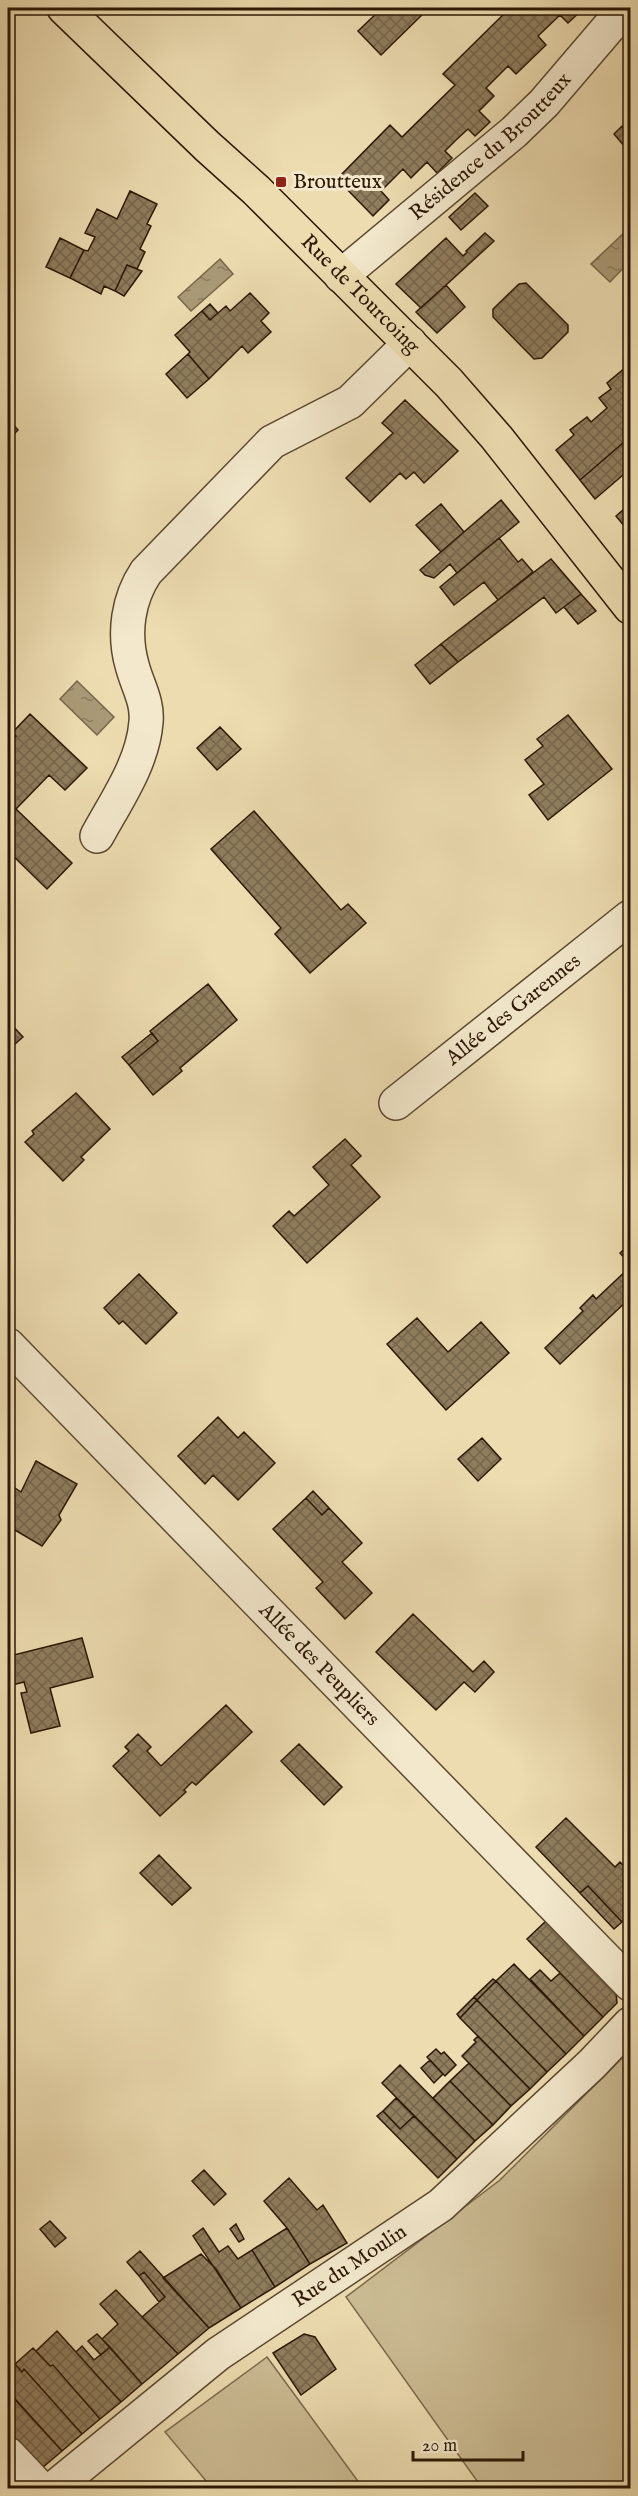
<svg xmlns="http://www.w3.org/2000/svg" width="638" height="2496" font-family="'IM FELL English',serif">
<defs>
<pattern id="water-ripples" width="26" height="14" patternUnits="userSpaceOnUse" patternTransform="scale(1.5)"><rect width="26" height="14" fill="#aa9976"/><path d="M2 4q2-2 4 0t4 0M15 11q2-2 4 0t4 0" fill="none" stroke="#8b7c5f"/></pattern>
<pattern id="building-cross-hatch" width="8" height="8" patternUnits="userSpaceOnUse" patternTransform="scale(1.5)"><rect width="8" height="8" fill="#8f7d5d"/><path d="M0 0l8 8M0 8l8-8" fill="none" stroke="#75654b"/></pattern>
</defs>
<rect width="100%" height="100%" fill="#ecdcb0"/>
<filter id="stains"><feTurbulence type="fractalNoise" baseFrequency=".00333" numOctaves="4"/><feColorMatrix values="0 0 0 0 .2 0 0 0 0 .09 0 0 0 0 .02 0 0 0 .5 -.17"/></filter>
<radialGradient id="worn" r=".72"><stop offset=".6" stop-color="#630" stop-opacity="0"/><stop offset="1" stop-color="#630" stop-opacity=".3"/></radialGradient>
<!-- green -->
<path fill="#cbbb93" stroke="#7b694c" stroke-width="1.5" d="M630 2050V2488H482L346 2297 500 2180Z
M267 2357 363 2488H212L165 2432Z"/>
<!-- water -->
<path fill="url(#water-ripples)" stroke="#776548" stroke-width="1.5" d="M626 231 630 236V261L610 282 591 264Z
M220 259 233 274 191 311 178 297Z
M77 681 114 717 97 735 60 699Z"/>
<!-- building -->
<path fill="url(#building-cross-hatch)" stroke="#2b1704" stroke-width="1.5" d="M376 8H429L381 55 358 31 379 11Z
M510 8H584L568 23 560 15 538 36 546 45 516 74 508 66 486 88 494 96 479 111 490 122 475 136 468 129 456 140 445 151 452 158 437 173 427 162 411 178 403 169 381 191 389 200 373 216 337 179 390 125 402 137 455 85 443 74Z
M622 126 630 136V153L614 134Z
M130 191 157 204 147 224 151 226 140 249 145 252 137 269 127 265 115 291 104 286 101 294 70 278 84 250 88 251 95 237 85 233 97 209 117 219Z
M475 193 488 206 461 230 449 217Z
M485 233 494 241 421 308 396 284 446 238 463 256 467 252 466 251Z
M60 238 84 250 70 278 46 267Z
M127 265 142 271 124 296 115 291Z
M526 283 568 325V332L542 358 534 359 493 317V309L519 284Z
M446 285 465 307 437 333 416 312Z
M250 293 269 313 261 321 271 332 248 353 242 346 209 379 188 354 190 352 175 335 202 311 210 320 226 306 230 311Z
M210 304 218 313 210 320 202 311Z
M188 354 209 379 187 398 166 374Z
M630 366V437L580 480 556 450 574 435 570 430 587 417 591 422 607 408 599 398 611 389 607 383 625 368Z
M405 400 458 451 424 483 414 472 406 479 400 473 370 502 346 478 393 433 382 423Z
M8 419 18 430 8 440Z
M630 437V469L595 499 580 480Z
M501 500 519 522 457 573 450 564 434 578 425 575 420 570Z
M441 504 464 532 441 552 416 525Z
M630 504V533L616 516Z
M499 538 518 562 522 559 533 572 498 600 484 582 454 605 440 587Z
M551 559 581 594 556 613 544 597 458 662 441 644Z
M581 594 596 611 578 624 564 607Z
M441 644 458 662 430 684 415 665Z
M30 714 87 768 65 790 49 775 16 809 72 863 47 889 8 851V745L16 736 12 733Z
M568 715 612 769 548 820 529 795 544 784 525 760 543 746 537 739Z
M220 727 241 749 217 770 197 748Z
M254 811 341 910 348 904 366 923 310 973 275 934 281 928 211 849Z
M208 984 237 1020 180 1068 182 1071 153 1095 129 1065 158 1041 150 1031Z
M8 1021 23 1037 8 1050Z
M152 1033 158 1041 129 1065 122 1057Z
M76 1093 110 1129 81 1157 84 1160 63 1181 25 1142 34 1134 32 1131Z
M345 1139 361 1156 351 1165 380 1197 307 1263 273 1226 289 1211 294 1216 329 1185 313 1167Z
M630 1244V1264L620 1253Z
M630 1267V1298L560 1364 545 1348 583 1311 580 1308 593 1295 596 1299Z
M139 1274 177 1313 146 1344 123 1321 119 1324 104 1308Z
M417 1318 448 1352 481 1322 509 1353 446 1410 387 1344Z
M218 1417 238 1438 244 1432 275 1463 238 1500 213 1475 205 1484 178 1456Z
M482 1438 501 1459 478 1481 458 1459Z
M36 1461 77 1484 59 1515 61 1520 42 1546 8 1526V1503L15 1488 21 1492Z
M313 1491 329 1508 322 1515 306 1498Z
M306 1498 322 1515 329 1508 362 1543 342 1562 372 1593 345 1619 316 1588 323 1582 273 1529Z
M413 1614 473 1672 484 1661 494 1672 475 1692 464 1682 436 1710 376 1652Z
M82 1638 93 1677 50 1688 60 1726 31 1733 21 1693 27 1692 24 1682 8 1686V1649L14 1655Z
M226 1705 252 1732 196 1785 192 1782 184 1790 186 1792 160 1816 113 1766 129 1751 125 1747 138 1734 151 1747 147 1751 161 1766Z
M299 1744 342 1787 324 1805 281 1761Z
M566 1818 615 1867 620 1862 630 1872V1913L622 1922 588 1886 580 1893 536 1847Z
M159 1855 191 1888 172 1905 140 1873Z
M588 1886 622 1922 614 1929 580 1893Z
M547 1920 616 1992 617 2003 603 2017 527 1939Z
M514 1964 584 2036 566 2054 496 1981Z
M540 1970 551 1981 560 1973 603 2017 584 2036 530 1979Z
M493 1979 496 1981 477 2000 474 1997Z
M496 1981 566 2054 547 2072 477 2000Z
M474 1997 477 2000 460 2018 457 2014Z
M477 2000 547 2072 530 2089 460 2018Z
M478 2036 530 2089 511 2106 462 2056 476 2042 474 2040Z
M436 2049 441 2054 444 2052 456 2065 445 2076 427 2057Z
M430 2060 443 2074 434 2083 421 2068Z
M469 2063 511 2106 493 2125 450 2081Z
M400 2065 475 2141 457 2159 382 2083Z
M450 2081 493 2125 475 2141 433 2098Z
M396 2098 414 2116 400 2129 383 2111Z
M383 2111 400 2129 414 2116 457 2159 438 2178 377 2116Z
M204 2170 226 2194 214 2205 192 2181Z
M289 2178 317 2210 323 2205 347 2243 310 2264 287 2228 264 2201Z
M50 2221 66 2238 55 2247 40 2229Z
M236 2224 244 2239 239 2242 230 2229Z
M203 2228 219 2252 228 2246 238 2259 252 2250 275 2287 241 2308 193 2236Z
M287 2228 310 2264 275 2287 252 2250Z
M140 2251 209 2328 178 2354 142 2317 165 2297 144 2272 139 2276 127 2262Z
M201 2254 216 2269 241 2308 209 2328 163 2278Z
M144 2272 165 2297 159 2302 139 2276Z
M116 2290 178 2354 142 2384 102 2339 118 2324 100 2304Z
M57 2331 121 2402 100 2419 53 2365 50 2366 36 2351Z
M97 2334 110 2347 101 2355 88 2341Z
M304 2334 315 2337 336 2369 301 2395 273 2353Z
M82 2346 94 2360 110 2347 142 2384 121 2402 76 2352Z
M33 2348 50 2366 53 2365 100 2419 82 2434 24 2369 22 2372 15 2364Z
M15 2364 22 2372 24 2369 82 2434 62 2451 8 2391V2368L10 2369Z
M9 2393 62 2451 42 2468 8 2433Z"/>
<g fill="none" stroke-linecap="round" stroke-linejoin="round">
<defs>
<g id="minor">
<path id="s1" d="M341 276 514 132 544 103 609 27 630 8"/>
<path d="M97 836C116 801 143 763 146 722 148 701 137 685 132 665 123 633 128 599 146 572L272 442 350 402 410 343"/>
<path id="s2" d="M396 1103 630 917"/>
<path id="s3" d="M8 1345 630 1984"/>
<path d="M8 2454 40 2488"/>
<path id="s4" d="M54 2488 218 2354 441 2205 592 2064 630 2024"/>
</g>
<g id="major">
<path id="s5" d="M64 8 207 146 256 190 449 383 497 438 630 607"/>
</g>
</defs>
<!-- minor casing -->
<use href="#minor" stroke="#5b482f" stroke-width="36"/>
<!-- major casing -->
<use href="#major" stroke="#2b1704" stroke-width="36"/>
<!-- minor -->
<use href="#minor" stroke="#f3e8cc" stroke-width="33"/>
<!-- major -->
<use href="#major" stroke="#ecdcb0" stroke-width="33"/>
</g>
<!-- markers -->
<rect fill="#8f2418" stroke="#f3e8cc" stroke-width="2" x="275" y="176" width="12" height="12" rx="3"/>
<g text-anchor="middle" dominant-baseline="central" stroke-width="6" stroke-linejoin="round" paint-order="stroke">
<!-- street labels -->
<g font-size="21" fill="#2b1704" stroke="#f3e8cc">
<text stroke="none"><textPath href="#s1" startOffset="198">Résidence du Broutteux</textPath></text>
<text stroke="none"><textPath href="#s5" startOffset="412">Rue de Tourcoing</textPath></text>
<text stroke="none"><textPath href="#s2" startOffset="150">Allée des Garennes</textPath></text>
<text stroke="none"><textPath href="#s3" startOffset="446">Allée des Peupliers</textPath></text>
<text stroke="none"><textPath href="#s4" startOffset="370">Rue du Moulin</textPath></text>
</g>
<!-- poi labels -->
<g font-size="21" fill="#2b1704" stroke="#f3e8cc" text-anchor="start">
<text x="293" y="182">Broutteux</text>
</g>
</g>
<!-- margin -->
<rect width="638" height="2496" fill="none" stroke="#ecdcb0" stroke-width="30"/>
<rect x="9" y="9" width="620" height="2478" fill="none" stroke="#2b1704" stroke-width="3"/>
<rect x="15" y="15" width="608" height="2466" fill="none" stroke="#2b1704" stroke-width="1.5"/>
<!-- scale -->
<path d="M413 2451v9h110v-9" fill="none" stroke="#2b1704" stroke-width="3"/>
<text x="422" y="2451" font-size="18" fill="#2b1704" stroke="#f3e8cc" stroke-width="4.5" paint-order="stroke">20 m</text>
<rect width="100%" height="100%" filter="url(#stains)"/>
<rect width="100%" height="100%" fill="url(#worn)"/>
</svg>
